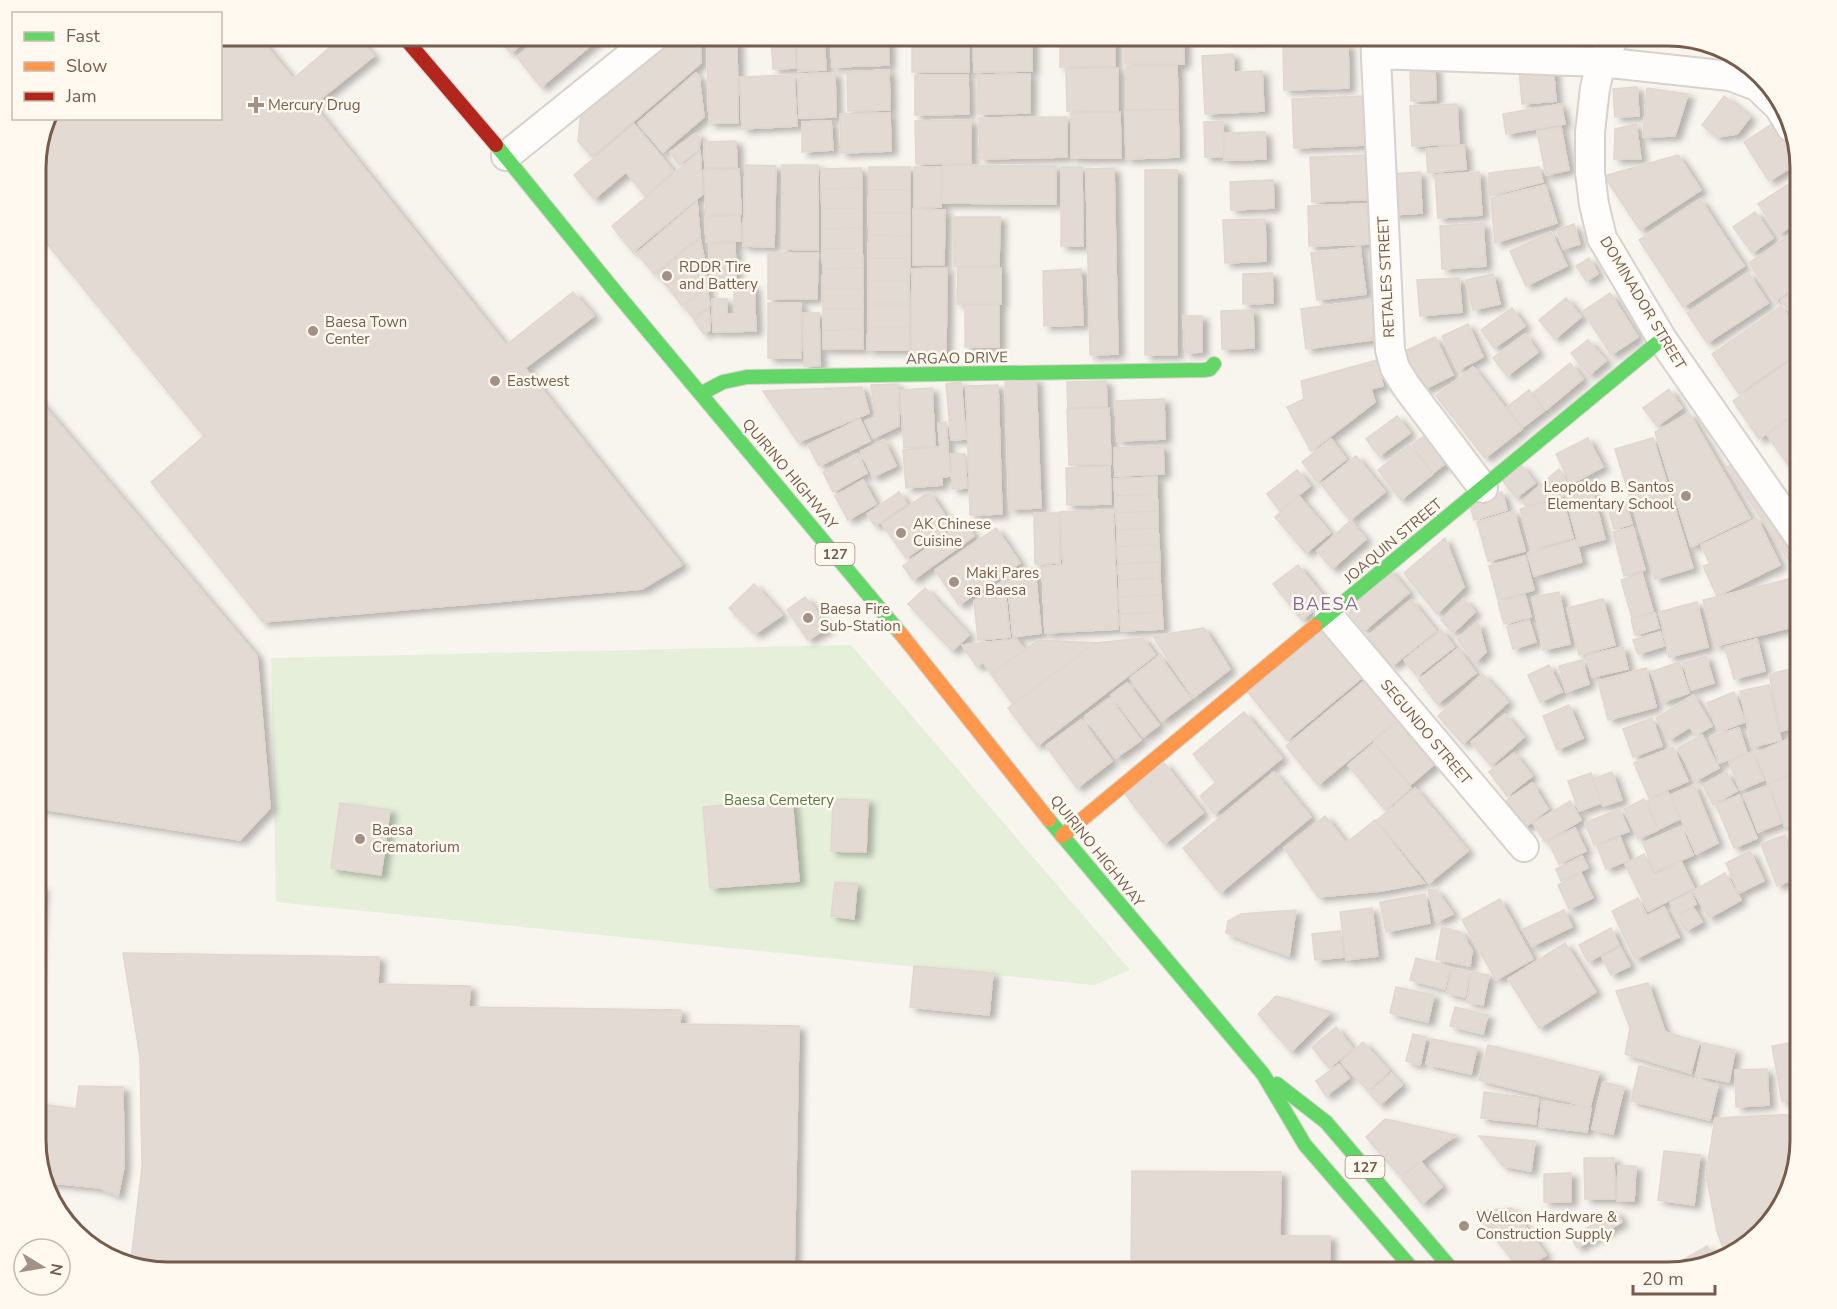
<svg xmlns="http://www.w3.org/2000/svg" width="1837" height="1309" font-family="'Nunito Sans',sans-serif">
<defs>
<filter id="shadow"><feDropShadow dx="6" dy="4" stdDeviation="3" flood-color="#0004"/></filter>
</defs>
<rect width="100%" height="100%" fill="#f8f4ee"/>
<!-- green -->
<path fill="#e5efd9" d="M851 645 1130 970 1094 985 276 902 271 658Z"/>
<!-- building -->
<path fill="#e3dad3" stroke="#e1d7d0" stroke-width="1.5" filter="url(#shadow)" d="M220 36H258L293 79 343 36H356L374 56 313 105 506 345 573 292 594 316 525 368 682 565 642 589 263 622 151 482 204 436 36 230V159L46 125 53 118H220Z
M496 36H531L511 53Z
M542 36H602L541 87 517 57Z
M671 36H700L701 63 592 157 578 141 581 113Z
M771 36H794L796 68 773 69Z
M797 36H824L826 70 798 71Z
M831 36H888L889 65 832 67Z
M912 36H969V72H912Z
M973 36H1032V71L974 72Z
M1060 36H1115V66L1060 67Z
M1125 36H1184V64H1125Z
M1225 36H1261L1262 39 1225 40Z
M1281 36H1342V38L1281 41Z
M707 40H737L738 123H709Z
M1348 44 1349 88 1284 90 1283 46Z
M1233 54 1234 72 1262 71 1264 111 1205 114 1202 56Z
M1177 65 1178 109 1126 110V66Z
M1553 66 1556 101 1522 104 1519 69Z
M1410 67H1435L1436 100 1411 101Z
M1118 68V111H1067L1066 69Z
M889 70 890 110 848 111 847 72Z
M696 73 699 76 704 117 663 152 638 123Z
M835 73 836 117 799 118 798 74Z
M1030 74V113L978 114V75Z
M794 75 797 126 742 129 740 77Z
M915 75H968L969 114 915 115Z
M1637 87 1639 116 1615 117 1613 89Z
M1647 88 1688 94 1675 136 1643 137Z
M1364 96 1365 145 1294 148 1292 99Z
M1724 96 1750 117 1737 134 1717 137 1702 125Z
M1457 104 1459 144 1412 146 1410 106Z
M1561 104 1565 124 1506 134 1503 114Z
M1178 110 1179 157 1126 159 1125 111Z
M1120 112 1121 158H1071V113Z
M890 113 891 151 841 153 840 114Z
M1067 117V157L980 159 979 118Z
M971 120V163L916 164 915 121Z
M831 121 833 150 802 152V122Z
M1223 121 1224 157H1205L1204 122Z
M1775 122 1800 162 1769 181 1744 142Z
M634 124 673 171 645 196 626 172 594 199 574 175Z
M1636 124 1641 159H1614L1615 129Z
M1561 127 1569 170 1546 175 1537 131Z
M1265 132 1266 159 1224 160V133Z
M696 133 700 138 699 149 679 165 670 152Z
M736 141 737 167 705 168 704 142Z
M1464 145 1466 169 1428 173 1426 149Z
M700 151 703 194 633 252 612 226Z
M1369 155 1371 199 1312 202 1310 157Z
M1678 155 1701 190 1640 230 1604 176Z
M745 165 776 166 774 247 743 246Z
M782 165H818V250L782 249Z
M943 165 1056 166V204L942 203Z
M869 167H910V190H869Z
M914 167H941V207H914Z
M1061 167H1082L1083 246H1061Z
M1539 167 1543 182 1489 196V173Z
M861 168 862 188 821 189V169Z
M1114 168 1118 354 1090 355 1086 169Z
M739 169 741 214 706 215 704 170Z
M1145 170H1177V355H1145Z
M1420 172 1422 213 1391 215 1389 174Z
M1479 172 1482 215 1438 218 1435 175Z
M1273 180 1274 208 1231 210 1230 182Z
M1793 181 1801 193V220L1779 234 1758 204Z
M1545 185 1557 223 1495 243 1491 198Z
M862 188V208L822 209 821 189Z
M869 190H910V213H868Z
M1700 199 1744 266 1683 307 1639 240Z
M697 202 700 236 654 274 637 253Z
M1372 204 1373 244 1309 246 1308 206Z
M862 208V228L822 229V209Z
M913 209 945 210 944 265H913Z
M1755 212 1773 238 1752 253 1733 227Z
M868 213H910V236L869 235Z
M740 215 741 241 706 242 705 217Z
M954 217H1000L999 266H954Z
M1265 219 1266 261 1225 263 1223 220Z
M1483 223 1486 266 1442 269 1440 226Z
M1574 224 1580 244 1563 249 1557 230Z
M1801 227V283L1775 301 1749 263Z
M862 228V248L822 249V229Z
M1551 232 1567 266 1526 286 1510 251Z
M869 235 910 236V258H868Z
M700 238 704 258 667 287 657 274Z
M735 243 736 278 710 279 709 244Z
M1360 247 1366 294 1317 300 1311 253Z
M862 248 863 268 823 269 822 249Z
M768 253H818L817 299H768Z
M868 258H910L909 281H868Z
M1589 258 1598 274 1586 281 1576 266Z
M704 259 707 286 682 306 668 287Z
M958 267 1001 268V304H957Z
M863 268V289H822L823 269Z
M947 268 946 353H911L912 269Z
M1081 269 1083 325 1044 326 1043 271Z
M1272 273 1273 303 1243 304V274Z
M1748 273 1768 303 1707 343 1687 313Z
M1493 274 1500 304 1473 310 1466 280Z
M1459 278 1462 312 1420 316 1417 280Z
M868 281H909V304H868Z
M754 285 756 331 713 332 712 299H727V314H734V286Z
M1801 286V328L1781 300Z
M707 288 710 305 693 318 684 306Z
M822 289H863V309H823Z
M1610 293 1638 337 1611 355 1583 311Z
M1566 298 1581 317 1555 339 1539 320Z
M1379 299 1385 338 1306 349 1301 309Z
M768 303H801V358H768Z
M868 304H909V327H868Z
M965 305H999V347H965Z
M1781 306 1801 335V350L1739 394 1712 354Z
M709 308 710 330 704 334 694 320Z
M1512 308 1525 326 1494 348 1481 330Z
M823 309H863V329L823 330Z
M1253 310 1254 348 1222 349 1221 311Z
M803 313H819L820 366H804Z
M1183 316H1202V352L1185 353Z
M1468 324 1483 357 1458 370 1442 336Z
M868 327H909V350H867Z
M863 329V349H823V330Z
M1525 334 1538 352 1507 376 1493 358Z
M1435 337 1453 375 1423 390 1405 351Z
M1588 340 1606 361 1589 375 1571 353Z
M1801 353V409L1759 439 1733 401Z
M1377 360 1383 386 1371 389 1375 402 1311 451 1287 407 1304 399 1301 381Z
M1570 363 1583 379 1546 410 1533 393Z
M1473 367 1522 429 1485 458 1436 396Z
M1036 379 1041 508 1009 509 1005 380Z
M1106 381 1107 406 1068 408 1067 382Z
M961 382 966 439 951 440 946 384Z
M898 384 899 426 873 438 865 421 876 417 871 385Z
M998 385 1002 514 970 515 966 386Z
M862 387 869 413 798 442 763 391Z
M932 388 935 446 904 448 900 390Z
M1669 389 1682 408 1657 426 1643 408Z
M1529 390 1544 411 1523 427 1507 407Z
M36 397 257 656 270 808 240 840 36 808Z
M1164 399 1165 439 1117 441 1115 401Z
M1109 408 1111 464 1069 465 1067 409Z
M1801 411V466L1793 472 1767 435Z
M1689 413 1750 518 1691 547 1655 432Z
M1397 416 1410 433 1379 456 1366 439Z
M860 419 870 441 819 466 808 445Z
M946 422 950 476 942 477V485L906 488 903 450 940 447 938 423Z
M1429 432 1450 460 1433 473 1412 445Z
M1588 438 1603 467 1571 484 1556 454Z
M1653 438 1693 568 1655 579 1615 449Z
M1331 439 1346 459 1317 482 1302 462Z
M884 440 896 466 873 477 861 451Z
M1409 445 1433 474 1401 500 1378 470Z
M1163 446 1164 474 1115 476 1114 448Z
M857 454 867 473 833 492 823 472Z
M951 454H965L967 488 952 489Z
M1356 456 1385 492 1350 520 1321 484Z
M1735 462 1801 561V579L1727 467Z
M1521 465 1535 483 1516 498 1502 480Z
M1110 466 1111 504 1067 505 1066 468Z
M1559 469 1574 493 1526 506 1522 501Z
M1297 470 1310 486 1280 511 1267 494Z
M1157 477V494L1115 496 1114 479Z
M863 480 876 504 848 520 835 496Z
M1592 490 1605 539 1579 546 1566 497Z
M899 492 907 504 875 526 867 514Z
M929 492 952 526 906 558 882 524Z
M1502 492 1507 510 1474 520 1469 501Z
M1157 494 1158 511 1116 513 1115 496Z
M1299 496 1330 533 1306 553 1275 517Z
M1562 497 1573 538 1531 550 1520 509Z
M1625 499 1632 524 1614 529 1607 504Z
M1113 510 1118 629 1045 633 1042 567 1063 565 1060 512Z
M1158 511V528L1117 530 1116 513Z
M1514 511 1525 551 1488 561 1477 522Z
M1034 513H1059L1060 563 1035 564Z
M1757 518 1780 565 1717 596 1703 566 1710 564 1701 545Z
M964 521 974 536 913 580 903 566Z
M1350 521 1366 539 1332 569 1317 551Z
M1633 527 1645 570 1624 576 1613 532Z
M996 528 1020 563 959 605 935 570Z
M1158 528 1159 545 1117 546V530Z
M1445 538 1464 587 1437 614 1404 573Z
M1576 540 1582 562 1534 576 1528 553Z
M1159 545 1160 562 1118 564 1117 546Z
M1525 556 1534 590 1498 600 1489 566Z
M1160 562V578L1119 580 1118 564Z
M1298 565 1326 600 1302 620 1273 584Z
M1035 568 1041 633 1013 637 1007 577 1018 570Z
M1389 569 1409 593 1364 631 1344 607Z
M1642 573 1653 611 1632 618 1621 580Z
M1160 578 1161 595 1119 597V580Z
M1793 578 1801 609V625L1715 646 1703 600Z
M1004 580 1010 637 978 640 974 601Z
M754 584 782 615 755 634 729 608Z
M925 588 969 635 952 651 908 604Z
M1559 592 1570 644 1543 650 1532 597Z
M1161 595 1162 612 1120 614 1119 597Z
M1525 595 1531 617 1504 624 1498 602Z
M805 597 829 627 808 640 787 610Z
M1463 599 1475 612 1453 633 1441 620Z
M1603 599 1615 645 1579 655 1567 608Z
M1411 600 1436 631 1392 666 1368 636Z
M1697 602 1708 647 1669 657 1659 612Z
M1162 612 1163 629 1121 631 1120 614Z
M1655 613 1659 628 1635 635 1631 619Z
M1529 620 1536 642 1513 649 1507 627Z
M1478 622 1486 652 1476 662 1457 639Z
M1331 623 1370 671 1287 740 1248 692Z
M1204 628 1230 669 1193 698 1153 636Z
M1441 630 1454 647 1417 676 1404 660Z
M1660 632 1664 646 1638 654 1633 640Z
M1801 633V653L1797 654 1793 635Z
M1143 638 1155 655 1037 746 1008 708 1095 643Z
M1016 639 1025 650 991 674 983 662 977 667 962 645Z
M1757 639 1765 671 1734 679 1725 647Z
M1038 640 1095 643 1013 704 991 674Z
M1623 647 1628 669 1592 677 1587 655Z
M1457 649 1476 673 1437 704 1419 680Z
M1159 656 1191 699 1162 721 1130 678Z
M1706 656 1714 683 1691 690 1683 663Z
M1582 660 1589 684 1566 692 1559 666Z
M1679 662 1689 693 1662 702 1651 672Z
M1549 665 1562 692 1540 702 1528 675Z
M1646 668 1656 707 1608 720 1598 681Z
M1791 669 1801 714V726L1781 731 1769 674Z
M1375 672 1407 712 1318 785 1286 746Z
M1482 674 1508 702 1463 744 1438 716Z
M1127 683 1159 725 1143 737 1111 695Z
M1769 685 1781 740 1752 747 1740 691Z
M1734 692 1745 722 1718 732 1707 703Z
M1693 695 1712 726 1695 736 1690 727 1669 740 1656 718Z
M1110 698 1141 740 1116 758 1085 716Z
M1569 705 1583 738 1557 750 1543 716Z
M1244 712 1282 758 1214 814 1200 796 1216 782 1193 754Z
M1407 713 1443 757 1410 785 1374 741Z
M1505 714 1524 737 1491 766 1471 742Z
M1652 718 1662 746 1633 757 1623 729Z
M1081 720 1112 761 1077 788 1046 746Z
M1739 728 1747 753 1719 763 1710 737Z
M1702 735 1719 768 1695 781 1678 748Z
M1792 737 1801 757V769L1768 784 1755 754Z
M1374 743 1411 788 1385 810 1348 765Z
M1673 747 1688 781 1649 798 1634 763Z
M1752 752 1764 780 1740 790 1729 762Z
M1514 753 1532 776 1507 796 1489 772Z
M1164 763 1203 813 1164 844 1125 794Z
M1274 772 1311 817 1220 893 1183 848Z
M1612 772 1622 800 1603 806 1593 779Z
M1726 772 1737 791 1713 805 1703 785Z
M1801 772V821L1785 827 1769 784Z
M1591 773 1601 803 1579 811 1568 781Z
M1532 783 1548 809 1524 828 1500 805Z
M1694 785 1718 843 1696 854 1671 795Z
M1768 786 1781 823 1758 832 1744 795Z
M1415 788 1468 851 1429 883 1377 820Z
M1668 792 1680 819 1659 829 1647 801Z
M1739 795 1757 838 1734 848 1716 805Z
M792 799 799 881 710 888 703 807Z
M833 799 868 800 866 852 831 851Z
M1644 799 1658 830 1638 839 1624 809Z
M1570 801 1581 820 1545 842 1533 823Z
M340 803 390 810 381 875 331 868Z
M1619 809 1629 831 1594 845 1585 823Z
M1325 816 1346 843 1375 820 1424 883 1381 891 1318 897 1284 848Z
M1681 827 1693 855 1654 872 1643 843Z
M1575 828 1586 851 1559 864 1548 841Z
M1785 835 1801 876 1777 886 1761 844Z
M1620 837 1629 860 1606 869 1597 846Z
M1750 851 1764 881 1739 893 1726 863Z
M1644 854 1654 875 1681 861 1694 888 1648 911 1625 864Z
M1582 856 1588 868 1561 881 1556 869Z
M1581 873 1593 898 1569 909 1558 885Z
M1725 873 1741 900 1709 918 1693 891Z
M835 882 857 884 854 919 831 916Z
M36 886H42L36 976Z
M1428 889 1437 891 1453 914 1436 922Z
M1691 892 1696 904 1676 915 1670 903Z
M1425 894 1430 923 1386 932 1380 902Z
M1638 898 1647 916 1664 907 1679 937 1635 959 1612 911Z
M1500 899 1533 959 1496 980 1462 920Z
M1693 907 1702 922 1686 931 1677 917Z
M1372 908 1378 956 1346 960 1340 912Z
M1296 910 1289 956 1226 933 1228 921 1241 914Z
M1564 910 1572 927 1532 946 1523 929Z
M1442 927 1462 933 1472 951 1470 966 1436 959Z
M1611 928 1619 945 1588 962 1579 945Z
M1340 931 1344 957 1315 960 1312 934Z
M1565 943 1596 992 1539 1028 1508 979Z
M1620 947 1630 966 1611 975 1602 957Z
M123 953 379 957 378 984 470 986 469 1007 681 1010 680 1024 799 1026 794 1273H168L131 1260 142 1167 140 1057Z
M1416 958 1450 967 1445 989 1410 980Z
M914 966 993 973 989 1015 910 1007Z
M1452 968 1470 972 1465 997 1447 993Z
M1472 972 1489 975 1483 1005 1467 1002Z
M1648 983 1665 1032 1699 1042 1691 1073 1625 1054 1630 1028 1616 991Z
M1396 987 1434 995 1428 1022 1390 1013Z
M1276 996 1331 1012 1291 1052 1258 1014Z
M1455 1007 1488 1015 1483 1034 1450 1026Z
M1336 1027 1353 1049 1329 1068 1312 1047Z
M1413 1034 1426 1037 1420 1065 1406 1061Z
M1432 1039 1477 1048 1471 1074 1426 1064Z
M1363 1042 1389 1071 1368 1091 1341 1062Z
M1703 1043 1735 1050 1729 1082 1696 1075Z
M1788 1043 1799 1099 1782 1102 1772 1046Z
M1488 1045 1599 1072 1590 1107 1479 1080Z
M1339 1064 1349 1078 1326 1096 1316 1081Z
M1639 1066 1718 1085 1710 1120 1631 1101Z
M1767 1069 1769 1105 1736 1107 1735 1070Z
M1391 1073 1402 1085 1380 1105 1369 1093Z
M1603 1082 1624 1087 1613 1134 1592 1129Z
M79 1086 123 1087 124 1167 118 1196 100 1188 45 1182 36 1149V1103L76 1109Z
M1484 1092 1538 1099 1536 1124 1481 1118Z
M1542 1102 1591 1108 1587 1132 1539 1126Z
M1801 1114V1141L1774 1221 1727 1259 1717 1231 1706 1175 1715 1118Z
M1385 1119 1456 1135 1400 1176 1366 1137Z
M1479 1136 1535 1141 1531 1171 1503 1166Z
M1664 1151 1700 1155 1694 1205 1658 1200Z
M1584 1158H1614L1615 1199H1585Z
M1421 1162 1442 1187 1422 1204 1401 1178Z
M1618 1166H1636L1634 1201H1617Z
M1132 1171 1281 1172 1280 1236H1330V1273H1131Z
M1571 1173V1202H1544V1174Z
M1512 1208 1546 1255 1521 1272 1475 1211Z
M1616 1211 1622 1222 1577 1248 1571 1237Z
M1707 1246 1716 1262 1675 1272 1672 1266Z"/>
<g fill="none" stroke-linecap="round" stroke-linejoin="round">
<defs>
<path id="street" d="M1375 36 1390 350 1395 368 1406 386 1483 488
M1615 36 1601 62 1595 88 1590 132V173L1594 204 1602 238 1662 339 1801 539
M1376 54 1601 62 1730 76 1757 86 1779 107 1791 127
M506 156 655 36
M1329 616 1524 847"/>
<path id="fast" d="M496 145 618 295 901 634
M702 393 723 382 747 377 1204 370 1210 369 1214 364
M1315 626 1662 339
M1049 820 1263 1074 1305 1145 1416 1273
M1277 1084 1326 1122 1455 1273"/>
<path id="slow" d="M901 634 1049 820
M1062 836 1315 626"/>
<path id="jam" d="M403 36 496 145"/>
</defs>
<!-- street casing -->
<use href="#street" stroke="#d8d1cc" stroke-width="32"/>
<!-- fast casing -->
<use href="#fast" stroke="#d8d1ca" stroke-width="16"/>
<!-- slow casing -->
<use href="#slow" stroke="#d8d1ca" stroke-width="16"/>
<!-- jam casing -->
<use href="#jam" stroke="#d8d1ca" stroke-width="16"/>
<!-- street -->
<use href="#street" stroke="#fefdfc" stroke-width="28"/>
<!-- fast -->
<use href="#fast" stroke="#63d668" stroke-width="14"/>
<!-- slow -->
<use href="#slow" stroke="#ff974d" stroke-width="14"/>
<!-- jam -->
<use href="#jam" stroke="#b3261e" stroke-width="14"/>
</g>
<!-- markers -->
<g fill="#a49185" stroke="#fff9f0" stroke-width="2">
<path d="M253 96h6v6h6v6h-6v6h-6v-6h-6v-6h6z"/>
<circle cx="667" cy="276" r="6"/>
<circle cx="313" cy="331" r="6"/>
<circle cx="495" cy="381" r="6"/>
<circle cx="1686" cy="496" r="6"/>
<circle cx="901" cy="533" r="6"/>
<circle cx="954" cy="582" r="6"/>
<circle cx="808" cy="618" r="6"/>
<circle cx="360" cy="839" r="6"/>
<circle cx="1464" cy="1226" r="6"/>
</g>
<g text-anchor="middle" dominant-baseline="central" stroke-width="5" stroke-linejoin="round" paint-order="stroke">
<!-- shield labels -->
<g fill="#fff9f0" stroke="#a08b7e" stroke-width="1.5">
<rect x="815.5" y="543" width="39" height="22" rx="4.5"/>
<rect x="1345.5" y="1156" width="39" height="22" rx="4.5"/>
</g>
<g font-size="14" font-weight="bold" fill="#775c4d">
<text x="835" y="554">127</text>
<text x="1365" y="1167">127</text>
</g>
<!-- poi labels -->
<g font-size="15" fill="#775c4d" stroke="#fff9f0" text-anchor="start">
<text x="268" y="105">Mercury Drug</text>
<text x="679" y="267">RDDR Tire<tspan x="679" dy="17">and Battery</tspan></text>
<text x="325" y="322">Baesa Town<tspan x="325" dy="17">Center</tspan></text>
<text x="507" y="381">Eastwest</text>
<text x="1674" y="487" text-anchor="end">Leopoldo B. Santos<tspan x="1674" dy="17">Elementary School</tspan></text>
<text x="913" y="524">AK Chinese<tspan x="913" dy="17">Cuisine</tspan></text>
<text x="966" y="573">Maki Pares<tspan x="966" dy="17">sa Baesa</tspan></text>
<text x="820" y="609">Baesa Fire<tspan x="820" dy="17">Sub-Station</tspan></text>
<text x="372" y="830">Baesa<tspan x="372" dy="17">Crematorium</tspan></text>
<text x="1476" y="1217">Wellcon Hardware &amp;<tspan x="1476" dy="17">Construction Supply</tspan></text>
</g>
<!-- street labels -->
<g font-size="15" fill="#775c4d" stroke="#fff9f0">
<text transform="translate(1386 277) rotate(-93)">RETALES STREET</text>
<text transform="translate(1643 303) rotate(59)">DOMINADOR STREET</text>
<text transform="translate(957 358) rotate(-1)">ARGAO DRIVE</text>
<text transform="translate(790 474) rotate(50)">QUIRINO HIGHWAY</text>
<text transform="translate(1393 541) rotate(-40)">JOAQUIN STREET</text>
<text transform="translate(1426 732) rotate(50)">SEGUNDO STREET</text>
<text transform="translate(1097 851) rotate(51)">QUIRINO HIGHWAY</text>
</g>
<!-- park labels -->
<g font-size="15" fill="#557d44" stroke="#fff9f0">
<text x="779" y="800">Baesa Cemetery</text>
</g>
<!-- quarter labels -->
<g font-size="18" letter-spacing="1.5" fill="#836593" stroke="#fff9f0">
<text x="1326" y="604">BAESA</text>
</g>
</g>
<!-- crop -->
<path d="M0 0H1837V1309H0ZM168 46H1668A122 122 0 0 1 1790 168V1140A122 122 0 0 1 1668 1262H168A122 122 0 0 1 46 1140V168A122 122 0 0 1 168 46Z" fill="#fff9f0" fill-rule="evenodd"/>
<path fill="none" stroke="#775c4d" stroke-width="3" d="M168 46H1668A122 122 0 0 1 1790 168V1140A122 122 0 0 1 1668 1262H168A122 122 0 0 1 46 1140V168A122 122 0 0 1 168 46Z"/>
<!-- legend -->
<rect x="12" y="12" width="210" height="108" fill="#fff9f0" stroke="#c9baaf" stroke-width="1.5"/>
<rect x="24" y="32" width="30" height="9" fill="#63d668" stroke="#c9baaf" stroke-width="1.5"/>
<text x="66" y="42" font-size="18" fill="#775c4d">Fast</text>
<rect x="24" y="62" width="30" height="9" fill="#ff974d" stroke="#c9baaf" stroke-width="1.5"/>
<text x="66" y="72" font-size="18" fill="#775c4d">Slow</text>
<rect x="24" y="92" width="30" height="9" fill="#b3261e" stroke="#c9baaf" stroke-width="1.5"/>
<text x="66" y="102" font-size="18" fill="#775c4d">Jam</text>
<!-- north arrow -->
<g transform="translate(42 1267) rotate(101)"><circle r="28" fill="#fff9f0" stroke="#c9baaf" stroke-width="1.5"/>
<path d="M0-4.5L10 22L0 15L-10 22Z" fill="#a49185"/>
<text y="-9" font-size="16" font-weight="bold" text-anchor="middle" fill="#775c4d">N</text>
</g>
<!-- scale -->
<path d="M1633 1285v9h82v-9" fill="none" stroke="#775c4d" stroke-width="3"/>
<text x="1642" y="1285" font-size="18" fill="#775c4d" stroke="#fff9f0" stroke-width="4.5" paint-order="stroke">20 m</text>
</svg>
